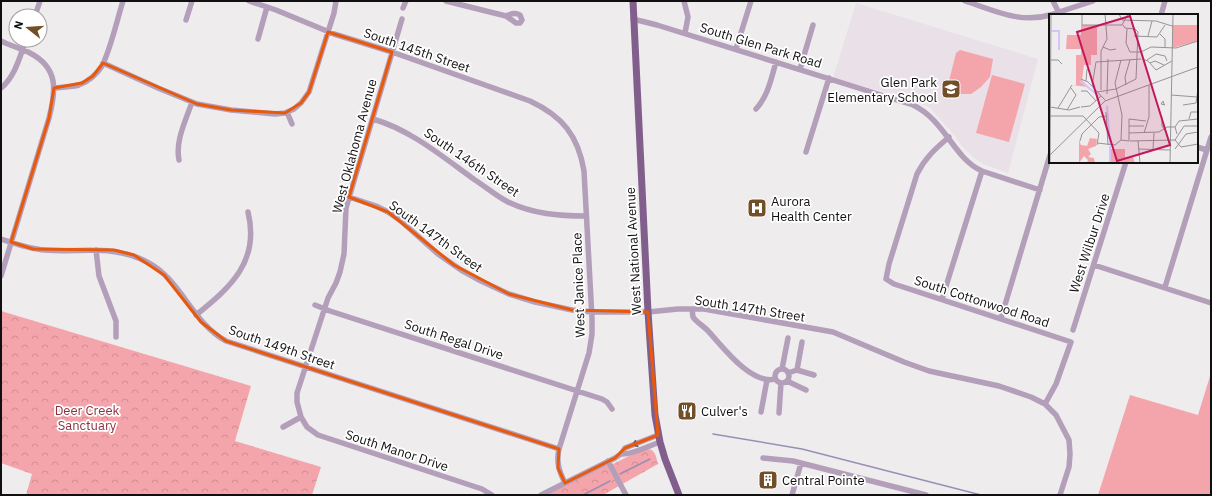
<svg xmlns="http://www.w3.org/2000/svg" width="1212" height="496" font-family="'IBM Plex Sans',sans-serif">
<defs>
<pattern id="park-crowns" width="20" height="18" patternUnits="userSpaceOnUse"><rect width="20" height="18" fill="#f4a5ac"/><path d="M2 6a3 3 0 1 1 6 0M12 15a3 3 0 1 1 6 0" fill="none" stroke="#d08d93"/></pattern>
</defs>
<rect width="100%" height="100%" fill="#efecee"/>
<path fill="#eae0e7" d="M856,3l182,56 -30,114 -25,-9 -10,-7 -10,-10 -13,-17 -20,-22 -17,-8 -80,-22z"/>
<path fill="#f4a5ac" d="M960,50l33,9 -3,18 -9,10 -10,7h-11l-13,-5 9,-36z
M992,75l33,9 -16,58 -33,-9z
M1211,373v122h-113l32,-100 68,20z"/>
<path fill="url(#park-crowns)" d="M1,311l250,75 -16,55 86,26 -9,28h-286l6,-21 -31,-11z
M646,449c10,0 10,8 12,15l-55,31h-57l58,-29 9,-2 16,-8z"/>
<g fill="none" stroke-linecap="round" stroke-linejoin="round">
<path stroke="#9a8eb4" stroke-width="1.5" d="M713,434l89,15 179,46
M620,474l30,-15
M583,495l27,-14"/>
<path stroke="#b39fb9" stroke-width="5.5" d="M249,1l27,9 58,24 58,18 138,49c32,15 48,34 54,70l8,147v16l-3,19 -30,96c-3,13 0,22 6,34
M446,1l60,15 10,7h4l2,-3 -2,-5c-5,-3 -9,-1 -14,1
M684,1l4,16 -3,16
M965,1c28,9 55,23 85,14
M1053,1l7,14
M403,8l3,-7
M1050,15l43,-14
M1161,15l4,-14
M35,16l5,-15
M402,19l-56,189 -2,46 -4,18 -4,11 -8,15 -31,95v9l4,15 6,10 11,8 164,54 10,6
M633,19l24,6 256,80c32,15 41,54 69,66l58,19
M186,20l6,-19
M258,39l9,-32
M1,41c9,5 20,7 29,12 29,15 26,38 19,65l-48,158
M736,49l15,-48
M103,63l55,25 39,16 34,6 44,4 10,-1 9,-4 7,-6 8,-11 25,-79 2,-12
M800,69l13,-44
M1,88c14,-11 19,-32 25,-48
M54,88c8,-1 17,-1 25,-3 9,-3 18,-11 23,-19 9,-18 15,-46 21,-65
M756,109c12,-13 15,-30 20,-47
M287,112l5,12
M373,119c38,11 70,38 102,61 11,7 21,16 33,22 25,12 51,14 78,14
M949,137c-14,12 -24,21 -32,37l-28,90 -3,15 8,5 177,58 -15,42 -11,20
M1197,147l10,3
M806,152l23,-74
M179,160c-4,-19 7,-40 13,-58
M349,197l27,9 12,6 13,9 37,33 23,16 20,11 28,13 26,8 37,8 20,2h56l30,-3h26l129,23 71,30 25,9 70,15 32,11 14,7 11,11 13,25 1,14 -1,13 -9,28
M1,239c15,5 29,10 44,11 36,3 69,-6 102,12 34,17 45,61 79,79l333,108
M96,250l3,26 17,45v16
M1094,265l117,38
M1165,287l46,-150
M942,299l40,-128
M315,305l15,6 272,88 5,3 5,7
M692,309l1,8c4,6 11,9 16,15 14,15 42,53 66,47
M196,315c35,-28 64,-54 52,-103
M1001,318l49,-163
M1073,330l53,-168
M775 376a7 7 0 1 1 14 0a7 7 0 1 1-14 0Z
M782,369l6,-31
M797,370l17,5
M788,373l9,-3 5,-28
M787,381l19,9
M761,412l6,-32
M779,413l2,-30
M283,427l18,-10
M621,454c11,1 27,-8 39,-12
M763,458l30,3 133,34
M608,461l18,34
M541,495l74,-37 6,-4 4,-6 33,-13
M792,495l9,-32"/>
<path stroke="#815e8c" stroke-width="7" d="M633,1l15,311 7,103 5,27 5,17 14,36"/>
</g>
<defs><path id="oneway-shaft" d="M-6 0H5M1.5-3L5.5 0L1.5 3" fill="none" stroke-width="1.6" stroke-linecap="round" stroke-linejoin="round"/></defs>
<use stroke="#625865" href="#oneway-shaft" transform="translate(638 443) rotate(159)"/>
<path fill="none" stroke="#e8590c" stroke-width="3" stroke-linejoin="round" d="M328,32l64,20 -43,145 39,15 66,53 55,29 63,16 76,2 10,123 -33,13 -10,10 -50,25 -7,-15 1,-19 -333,-108 -25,-19 -37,-47 -30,-20 -20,-5 -81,-1 -22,-7 38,-124 5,-30 28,-5 11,-7 10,-13 94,41 34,6 54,3 16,-10 8,-11z"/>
<defs>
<g id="school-square" transform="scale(1)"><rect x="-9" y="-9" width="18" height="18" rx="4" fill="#715027" stroke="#fff"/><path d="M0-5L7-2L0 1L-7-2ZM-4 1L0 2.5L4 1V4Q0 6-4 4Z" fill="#fff"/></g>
<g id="hospital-square" transform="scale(1)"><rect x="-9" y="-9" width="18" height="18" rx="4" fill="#715027" stroke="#fff"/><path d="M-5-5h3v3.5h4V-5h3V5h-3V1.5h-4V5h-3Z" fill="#fff"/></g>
<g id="restaurant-square" transform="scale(1)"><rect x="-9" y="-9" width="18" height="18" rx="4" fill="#715027" stroke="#fff"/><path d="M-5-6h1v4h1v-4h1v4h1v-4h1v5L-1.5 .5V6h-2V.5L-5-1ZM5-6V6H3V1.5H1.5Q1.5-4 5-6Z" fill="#fff"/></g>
<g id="building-square" transform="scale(1)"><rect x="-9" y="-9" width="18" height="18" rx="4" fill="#715027" stroke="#fff"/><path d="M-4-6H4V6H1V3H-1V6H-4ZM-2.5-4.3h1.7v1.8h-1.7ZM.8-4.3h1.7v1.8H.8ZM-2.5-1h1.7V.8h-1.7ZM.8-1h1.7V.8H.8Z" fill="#fff"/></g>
</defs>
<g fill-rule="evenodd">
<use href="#school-square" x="951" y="89"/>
<use href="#hospital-square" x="757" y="208"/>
<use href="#restaurant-square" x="687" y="411"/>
<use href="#building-square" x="768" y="480"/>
</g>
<g text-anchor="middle" stroke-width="3.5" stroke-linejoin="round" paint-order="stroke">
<g font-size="13" fill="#111011" stroke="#fff">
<text transform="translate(761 45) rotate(17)" y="5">South Glen Park Road</text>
<text transform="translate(417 50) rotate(19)" y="5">South 145th Street</text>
<text transform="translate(354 146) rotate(-75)" y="5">West Oklahoma Avenue</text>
<text transform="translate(472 162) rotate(34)" y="5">South 146th Street</text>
<text transform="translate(436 236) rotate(36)" y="5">South 147th Street</text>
<text transform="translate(1089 243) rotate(-72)" y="5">West Wilbur Drive</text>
<text transform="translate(633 251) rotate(-93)" y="5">West National Avenue</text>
<text transform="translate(578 285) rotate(-92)" y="5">West Janice Place</text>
<text transform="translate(982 301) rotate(18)" y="5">South Cottonwood Road</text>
<text transform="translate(750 308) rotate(9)" y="5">South 147th Street</text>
<text transform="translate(454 339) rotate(18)" y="5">South Regal Drive</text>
<text transform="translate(282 347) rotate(19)" y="5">South 149th Street</text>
<text transform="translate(397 450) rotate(18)" y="5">South Manor Drive</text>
</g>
<g font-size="13" fill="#111011" stroke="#fff" text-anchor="start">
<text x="937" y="87" text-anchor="end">Glen Park<tspan x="937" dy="15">Elementary School</tspan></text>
<text x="771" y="206">Aurora<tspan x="771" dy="15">Health Center</tspan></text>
<text x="701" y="416">Culver's</text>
<text x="782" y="485">Central Pointe</text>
</g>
<g font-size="13" fill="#8d303f" stroke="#fff">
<text x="87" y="415">Deer Creek<tspan x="87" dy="15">Sanctuary</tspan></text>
</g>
</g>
<g transform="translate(1049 14)">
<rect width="149" height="149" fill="#efecee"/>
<path d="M61,135h15v8h8l2,6h-25z" fill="#f4a5ac"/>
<path d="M41,124l7,1 -1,7 -8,3 3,5 -3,3 6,1 1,5h-8l1,-3 -4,-4 -5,7v-23l2,5 6,1z" fill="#f4a5ac"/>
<path d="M32,11h16v30h-6v10h-7l-2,15 20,21 -14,-14 -16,-2h4v-30h5v-6h-15l1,-14h14zM123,11h26v16l-26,7z" fill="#f4a5ac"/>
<path fill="none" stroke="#d4c4fa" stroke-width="2" d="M3,17h7v19M31,67l19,15M58,92l3,38M61,149v-17"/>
<path fill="none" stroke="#969496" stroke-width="1" d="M33,0v11h40l6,-11M70,0l3,6 34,1 16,5M78,15l-1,14 4,9h11l10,-5 25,1 22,-7M111,20l5,5v9M85,22l23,1 8,-12M99,22l4,-15M54,33l7,3 6,-1M93,45l6,2 8,9 16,-9M2,46h7l4,4M72,46l-6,23 7,32 -1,25M98,46l9,-6 9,2 2,5M47,48l45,-3M101,49l5,-2 9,4M32,65l7,3 17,18M37,67l1,-12M77,71l-1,-8 5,-17M43,72l4,-24M52,76v-39l6,-12 -2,-25M32,77h6l9,10M48,78l19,-3 20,-10 2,-47 -3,-3 -10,-1 -2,-3M58,80l1,-35M122,81l26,2M114,87l1,3 1,1 -4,-1zM134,91l13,-2 2,-14M1,93l19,3 11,-3M32,93l9,-1 11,-10M9,94l14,-23M18,96l9,-15 -5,-7M57,98l2,33M1,102h33l16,17 -2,12M113,103v9l4,6M140,105l2,-7h7M80,112h15M80,119l30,-1 8,-5h8M95,119l5,-16v-32M128,120l-2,-7 4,-6 19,-2M72,126l8,1v-22l17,2M126,126l9,-14h14M126,126l6,7 17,-3M31,127l2,-7 17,-17 8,-1M81,127l45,-1M89,127l2,22M48,129l18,2 6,-5M89,135l32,1M104,135l1,-16M126,135l11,-15 12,-2M0,142l56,-55 93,-34M1,149l1,-149M121,149l3,-149"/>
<path fill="#c2185b" fill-opacity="0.15" stroke="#c2185b" stroke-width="2" d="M81,2l40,129 -53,16 -40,-129z"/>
<rect width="149" height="149" fill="none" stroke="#111011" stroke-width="2"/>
</g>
<rect width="1212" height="496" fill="none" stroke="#111011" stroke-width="4"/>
<g transform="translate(28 28) rotate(287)"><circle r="19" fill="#ffffff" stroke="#a09fa0"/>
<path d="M0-3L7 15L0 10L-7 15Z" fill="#715027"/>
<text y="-6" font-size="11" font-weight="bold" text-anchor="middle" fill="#111011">N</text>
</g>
</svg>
